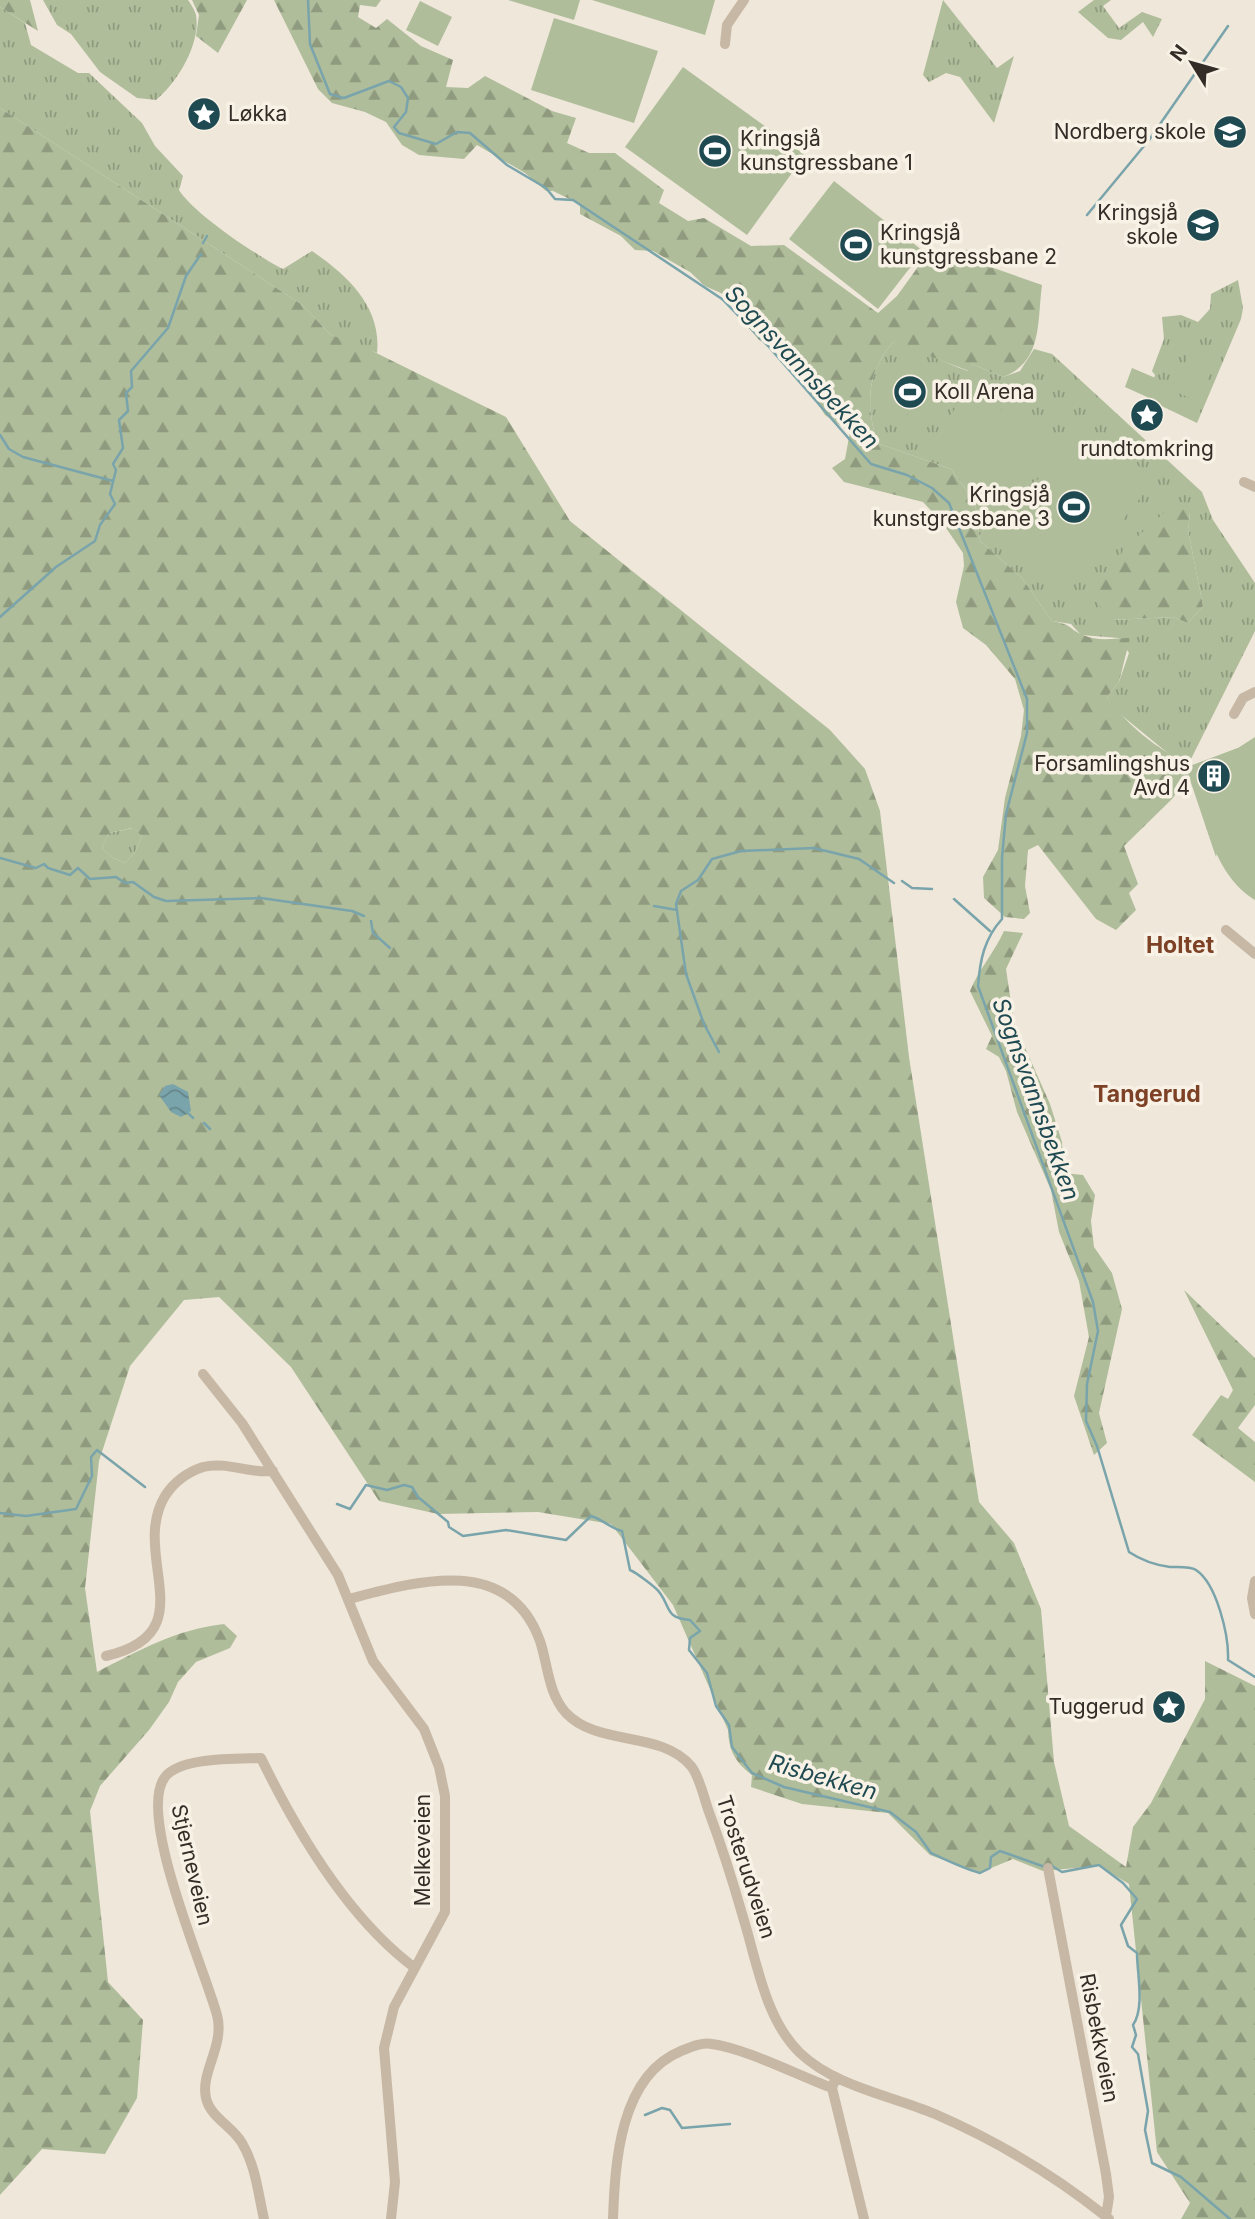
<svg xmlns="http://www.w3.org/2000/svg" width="1255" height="2219" font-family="Inter,sans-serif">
<defs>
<pattern id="grass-tufts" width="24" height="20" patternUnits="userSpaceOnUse" patternTransform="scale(1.75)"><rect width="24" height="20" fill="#afbd9b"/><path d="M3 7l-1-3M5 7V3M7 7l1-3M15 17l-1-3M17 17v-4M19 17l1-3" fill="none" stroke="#8f9a7e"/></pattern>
<pattern id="forest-firs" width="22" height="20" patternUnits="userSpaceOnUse" patternTransform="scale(1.75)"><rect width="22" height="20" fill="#afbd9b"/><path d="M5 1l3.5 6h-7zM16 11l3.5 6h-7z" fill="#8f9a7e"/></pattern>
<pattern id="water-waves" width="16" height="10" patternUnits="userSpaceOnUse" patternTransform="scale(1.75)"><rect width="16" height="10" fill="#7aa4ab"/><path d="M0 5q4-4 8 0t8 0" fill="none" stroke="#65868b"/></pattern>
</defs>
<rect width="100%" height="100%" fill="#efe7d9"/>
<path fill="url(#grass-tufts)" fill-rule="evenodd" d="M43,0h145c3,4 7,11 8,15 5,29 -19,68 -40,85l-19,-2 -37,-26 -29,-38 -14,-9z
M943,0l54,68 17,-12 -20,67 -34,-46 -14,-4 -17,9 -6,-7z
M1094,0h17l-8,6 16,22 23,-16 20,7 -9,18 -10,-15 -22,18 -13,-2 -30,-26z
M0,7l25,16 6,22 47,28h11l53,50 13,23 28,30 -4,14c15,24 78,66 104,79l29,-18c35,24 70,56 65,102l-46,-18 -30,-31 -301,-196z
M1238,280l5,28 -2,11 -44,104 -50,-24 8,-24 -3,-4 12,-32 -2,-22 19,-2 17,7 12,-13 1,-15z
M893,342c26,6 49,20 75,29l4,-7 31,13 17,-6 14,-22 18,5 150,138 11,28 42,63v48l-68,136 51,-19 -22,109 -30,-89 -72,-59 -7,-12 12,-15 10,-29 -10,-15 -38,-3 -10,-11 -19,-3 -30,-43 -42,-37 -5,-39 -24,-33 -74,-26c-11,-40 -11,-69 16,-101zM1190,513l-2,17 15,76 -15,17 -15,-6 -61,3z
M133,828l9,8 -7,16 -10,11 -12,-5 -11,-10 7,-15z"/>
<path fill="url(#forest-firs)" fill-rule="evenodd" d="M0,0h30l8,31 -38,-24z
M192,0h55l-29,53 -22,-17 3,-21z
M274,0h107l-5,7 -16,-2 -2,12 18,11 11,-9 34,27 32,14 -7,27 22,1 17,-12 67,35 24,7 -9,25 22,10h26l49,37 -5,13 29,18 16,-3 47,28 33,-1 94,68 19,-17 31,-43 16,-4 27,1 14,15 57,20c-5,37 1,77 -39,92l-31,-13 -3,7 -76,-29c-27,32 -27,61 -16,101l74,26 24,33 5,39 42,37 30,43c22,4 16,8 31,14 15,7 32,3 47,3l-11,44 -12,15c12,20 57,60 79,63l2,18 -16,21 -48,47 14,38 -9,9 7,17 -20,20 -20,-11 -58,-74 -10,5 -3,36 5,27 -6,6 -19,-2 -21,-19 -1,-21 15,-27 7,-52 16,-62 3,-26 -9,-31 -29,-34 -23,-17 -7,-26 8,-36 -1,-13 -21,-31 -19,-20 -79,-20 -12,-14 13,-9 5,-27 -25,-17 -25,-38 -29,-33 -12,-4 -11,-13 -7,-25 -36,-16 -15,-14 -37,-21 -18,-1 -14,-14 -41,-22v-10l-27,-13h-7l-21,-18 -48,-28 -13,14 -45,-4 -17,-10 -16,-23 -21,-10 -33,-9 -14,-14z
M0,108l301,196 30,31 27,9 148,73 64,104 260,209 35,39 15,42 29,246 70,445 35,41 27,66 13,153 15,64 57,41 7,-40 18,-24 54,-104v-38l50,25v533h-74l9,-16 -33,-51 -28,-268 -30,-18 -56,5 -30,-12 -34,14 -49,-18 -42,-42 -86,-9 -51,-17 1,-12c-17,-13 -23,-24 -24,-45l-55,-125 -62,-81 -73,-12 -100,2 -59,-13 -88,-134 -72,-70 -35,3 -54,66 -31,95 -14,127 12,84c41,-21 80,-43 127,-48l13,12 -7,12 -34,14 -18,20 -9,20 -20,28 -49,56 -10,25 18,171 35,38 -6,78 -32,56 -63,-5 -42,46zM132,828l10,8 -7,16 -10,11 -12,-5 -11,-10 7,-15z
M1178,500l12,13 -2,17 15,76 -15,17 -15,-6 -61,3 -20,-23 33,-49z
M1004,931l19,2 -17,36 4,27 5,29 35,79 12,38 1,31 20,2 12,20 -4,26 3,26 18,26 10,36 -23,104 8,30 -13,12 -20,-59 15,-59 -10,-56 -20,-49 -8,-42 -34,-78 -11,-41 -7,-14 -13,-8 6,-13 -22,-45c9,-22 24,-38 34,-60z
M1184,1290l71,68v47l-17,23 17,14v40l-63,-47 29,-40 7,4 5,-9z"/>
<path fill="#afbd9b" d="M508,0h72l-6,20z
M592,0h123l-10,35z
M420,1l32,16 -14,29 -32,-16z
M554,18l104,33 -24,72 -103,-33z
M683,67l122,88 -58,80 -122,-88z
M834,181l89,70 -45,58 -89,-70z
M1194,342l25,11 -21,48 -25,-10z
M899,358l47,37 -25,30 -47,-37z
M1132,368l33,14 -9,19 -31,-14z
M972,387l77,60 -45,58 -77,-60z
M1083,422l72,57 -89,113 -72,-57z
M1255,737v163c-46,-29 -48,-86 -69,-132l52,-20z"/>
<path fill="url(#water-waves)" d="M173,1084l15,8 3,19 -10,6 -10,-5 -12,-17 6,-9z"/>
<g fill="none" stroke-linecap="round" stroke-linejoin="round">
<path stroke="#7aa4ab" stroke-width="2.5" d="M308,0l2,44 20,50 14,4 45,-17 12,6 7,11 -2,14 -12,15 5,6 37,11 21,-12 13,1 37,32 39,23 9,11 18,1 149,99 47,48 102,117 36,11 25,13 17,15 78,196v34l-21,81 -4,44v61c-18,20 -22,41 -24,67l115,316 5,29 -11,53 -1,37 11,25 32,106c12,8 26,13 41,15 8,0 20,-1 26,3 21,14 33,66 32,90l27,17
M1087,215l62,-75 79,-114
M203,243l4,-7
M0,435l9,14 14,8 90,24
M0,617l56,-50 39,-26 5,-16 15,-21 -5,-10 6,-24 -3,-6 10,-16 -4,-28 9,-9 -2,-18 6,-6 -1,-16 37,-43 18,-52 15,-22
M0,858l36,10 8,-4 4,4 22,7 8,-7 12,11 26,-2 9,6 8,-1 21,15 12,4 95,-3 91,13 12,5
M902,881l10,7 20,1
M954,899l36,32
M654,906l23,4
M371,921l2,12 17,15
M719,1052l-15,-28 -18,-50 -10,-70 5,-13 17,-11 14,-21 29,-8 73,-3 45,11 35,24
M188,1113l5,5
M204,1123l6,6
M337,1504l13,5 16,-24 21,5 17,-5 8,2 6,10 30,25 1,5 14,9 43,-6 60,10 25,-24c11,3 19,12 31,15l8,39c5,2 26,17 30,23 11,15 5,25 30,27l10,11 -10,7 -1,12 18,23 9,33 13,19 3,22 20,26 32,14 106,25 26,20 15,21c15,7 33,16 49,20l10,-5 1,-11 9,-6 45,16
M0,1513l26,3 50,-7 16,-33 -1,-19 6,-7 48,37
M1052,1866l10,6 37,-7 24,18 14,16 -16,26 7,21 9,7c0,20 8,55 -4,72l3,10 -4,12 6,7 10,57 -3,19 7,33 29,14 49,42
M645,2115l17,-7 8,2 12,18 48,-4"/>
<path stroke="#c7b8a6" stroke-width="10" d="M725,44l2,-19 17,-25
M1244,482l11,5
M1234,714l9,-16 12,-6
M1226,930l29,24
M203,1374l39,49 96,152 35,86 51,68 15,38 6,29v116l-51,95 -10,41 11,134 -4,37
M1255,1581l-3,17 3,16
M349,1599c68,-18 160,-45 191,42 8,24 8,52 26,72 32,34 95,17 125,53 9,11 13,33 18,46 13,35 24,70 34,105 14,45 22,102 57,136 36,34 90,42 135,61 62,27 121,62 174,105
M106,1656c101,-23 23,-100 59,-160 9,-14 23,-24 38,-29 24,-6 46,7 70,4
M1048,1868l58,306 3,23 -3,19
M832,2088l32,131
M264,2219c-6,-26 -8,-52 -22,-76 -9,-16 -32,-26 -36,-45 -6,-26 19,-52 11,-83 -12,-45 -81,-201 -52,-238 15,-20 72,-18 96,-19 36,74 88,161 154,210
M613,2219c2,-57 7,-143 68,-168 10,-4 21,-9 31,-7 35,5 85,31 120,44l4,-11"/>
</g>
<defs>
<g id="sight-disc" transform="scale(1.75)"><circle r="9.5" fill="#1f4a52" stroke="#f8f1e5"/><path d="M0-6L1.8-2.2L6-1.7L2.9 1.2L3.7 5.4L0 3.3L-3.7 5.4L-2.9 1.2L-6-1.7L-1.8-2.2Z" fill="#fff"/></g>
<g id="school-disc" transform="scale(1.75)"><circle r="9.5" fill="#1f4a52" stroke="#f8f1e5"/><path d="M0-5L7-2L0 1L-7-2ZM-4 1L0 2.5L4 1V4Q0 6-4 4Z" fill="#fff"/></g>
<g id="stadium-disc" transform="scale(1.75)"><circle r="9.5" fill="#1f4a52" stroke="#f8f1e5"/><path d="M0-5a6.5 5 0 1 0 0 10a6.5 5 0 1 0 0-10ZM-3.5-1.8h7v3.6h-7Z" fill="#fff"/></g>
<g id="building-disc" transform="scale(1.75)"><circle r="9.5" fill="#1f4a52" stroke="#f8f1e5"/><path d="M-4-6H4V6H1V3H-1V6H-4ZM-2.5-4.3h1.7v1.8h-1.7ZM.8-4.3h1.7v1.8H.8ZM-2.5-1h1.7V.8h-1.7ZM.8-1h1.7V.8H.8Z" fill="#fff"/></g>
</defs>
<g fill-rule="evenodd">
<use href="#sight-disc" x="204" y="114"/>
<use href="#school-disc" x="1230" y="132"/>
<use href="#stadium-disc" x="715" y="151"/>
<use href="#school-disc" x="1203" y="225"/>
<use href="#stadium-disc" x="856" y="245"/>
<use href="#stadium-disc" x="910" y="392"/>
<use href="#sight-disc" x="1147" y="415"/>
<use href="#stadium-disc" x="1074" y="507"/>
<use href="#building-disc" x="1214" y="776"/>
<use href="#sight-disc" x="1169" y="1707"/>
</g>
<g text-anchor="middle" stroke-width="7" stroke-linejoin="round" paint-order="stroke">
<g font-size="21" fill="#332c27" stroke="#f8f1e5" text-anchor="end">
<text x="228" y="121" text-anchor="start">Løkka</text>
<text x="1206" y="139">Nordberg skole</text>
<text x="740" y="146" text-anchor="start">Kringsjå<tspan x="740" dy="24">kunstgressbane 1</tspan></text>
<text x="1178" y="220">Kringsjå<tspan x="1178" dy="24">skole</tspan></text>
<text x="880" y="240" text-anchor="start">Kringsjå<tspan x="880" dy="24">kunstgressbane 2</tspan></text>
<text x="934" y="399" text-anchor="start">Koll Arena</text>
<text x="1147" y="456" text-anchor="middle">rundtomkring</text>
<text x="1050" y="502">Kringsjå<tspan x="1050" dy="24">kunstgressbane 3</tspan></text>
<text x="1190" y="771">Forsamlingshus<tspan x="1190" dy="24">Avd 4</tspan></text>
<text x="1144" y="1714">Tuggerud</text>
</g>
<g font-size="21" fill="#332c27" stroke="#f8f1e5">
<text transform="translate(423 1850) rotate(-90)" y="7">Melkeveien</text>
<text transform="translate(192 1865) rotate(77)" y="7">Stjerneveien</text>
<text transform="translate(746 1867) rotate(72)" y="7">Trosterudveien</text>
<text transform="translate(1099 2038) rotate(79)" y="7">Risbekkveien</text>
</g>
<g font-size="23" font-style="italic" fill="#1f4a52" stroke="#f8f1e5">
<text transform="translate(802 367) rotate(47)" y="8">Sognsvannsbekken</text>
<text transform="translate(1036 1099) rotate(70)" y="8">Sognsvannsbekken</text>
<text transform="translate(823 1777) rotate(16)" y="8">Risbekken</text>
</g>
<g font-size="23" font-weight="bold" fill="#7d4125" stroke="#f8f1e5">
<text x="1180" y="953">Holtet</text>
<text x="1147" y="1102">Tangerud</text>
</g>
</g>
<g transform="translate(1192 63) rotate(307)" stroke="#f8f1e5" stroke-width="5" paint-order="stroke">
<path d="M0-5L12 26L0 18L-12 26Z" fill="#332c27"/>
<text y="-10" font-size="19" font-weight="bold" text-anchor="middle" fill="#332c27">N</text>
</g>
</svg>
